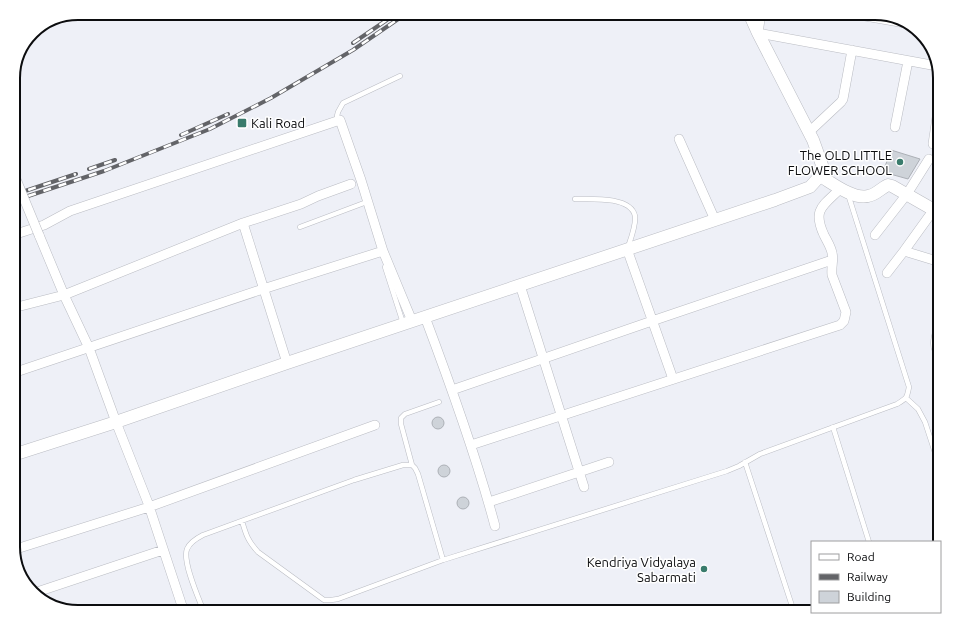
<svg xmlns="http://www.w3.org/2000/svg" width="953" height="625" font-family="Ubuntu,sans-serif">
<rect width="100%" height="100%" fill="#eef0f7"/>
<path fill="#ced3d9" stroke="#acb0b6" d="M891,150l29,9 -12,20 -25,-7z
M432 423a6 6 0 1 1 12 0a6 6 0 1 1-12 0Z
M438 471a6 6 0 1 1 12 0a6 6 0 1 1-12 0Z
M457 503a6 6 0 1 1 12 0a6 6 0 1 1-12 0Z"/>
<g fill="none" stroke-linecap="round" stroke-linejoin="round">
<g stroke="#babcc3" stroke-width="5.5">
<path id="lane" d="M338,121l-1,-5 1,-4 5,-9 57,-27
M575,199c15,0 56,-3 60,17 1,10 -4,22 -7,31
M300,227l64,-24
M385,267l18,56
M906,398l12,11 7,13 15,46
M833,427l36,115
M745,462l49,150
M412,465l-11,-41v-6l4,-4 34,-12
M242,521c4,14 6,20 16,31l66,48h7l7,-1 105,-39 284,-89 12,-5 21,-12 137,-50c10,-6 10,-6 12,-17l-61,-193
M204,612c-5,-13 -22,-50 -17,-63 3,-7 10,-11 16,-14l151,-55 49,-15h9l3,3 3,6 25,86
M498,612l16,-5h7l5,5"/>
</g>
<g stroke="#babcc3" stroke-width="10">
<path id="street" d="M761,13l-3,20 179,33
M848,13l63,11
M895,127l13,-66
M809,132l32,-30 2,-3 9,-49
M679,139l36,81
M933,144l7,-47
M243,223l44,140
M13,235l31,-10 26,-14 270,-91 21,60 22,71 29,70
M39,235l25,60 25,53 27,74 32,81 36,109
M875,235l32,-41 22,-35
M627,249l46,130
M904,251l36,11
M887,273l17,-22 36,-50
M520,285l64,202
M13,308l51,-13 179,-72 58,-19 17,-8 33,-12
M425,317c26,69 51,138 70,209
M940,322c-2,10 -9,25 0,31
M13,373l250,-84 120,-38
M452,390l200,-69 180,-61
M471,445l369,-120 4,-4 2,-9 -14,-37c-1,-8 2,-16 0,-22 -1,-6 -5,-12 -8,-18 -12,-26 -1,-29 17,-47
M489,502l120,-40
M13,550l136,-43 226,-82
M34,593l129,-43"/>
</g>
<g stroke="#babcc3" stroke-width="13">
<path id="secondary" d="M820,176c12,7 34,24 48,20 8,-1 13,-8 20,-11l4,1 42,24 6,1
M13,455l103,-33 171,-59 488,-163 35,-13 10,-11 2,-11 -9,-25 -55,-107 -9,-20"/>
</g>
<use href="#lane" stroke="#fff" stroke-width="4.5"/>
<use href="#street" stroke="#fff" stroke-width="9"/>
<use href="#secondary" stroke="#fff" stroke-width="12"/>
<g stroke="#636468" stroke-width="4">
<path id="rail" d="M353,43l44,-30
M181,135l47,-21
M89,169l26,-9
M13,195l63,-21
M13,201l91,-30 106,-42 61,-31 82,-48 54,-37"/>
</g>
<use href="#rail" stroke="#fff" stroke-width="2.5" stroke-dasharray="8" stroke-linecap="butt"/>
<g stroke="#babcc3" stroke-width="10" stroke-linecap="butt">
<path id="street-bridge" d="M13,172l26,63"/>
</g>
<use href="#street-bridge" stroke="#fff" stroke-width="9"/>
</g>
<g fill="#397b6c" stroke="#fff" stroke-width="1.5">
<rect x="237" y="118" width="10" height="10" rx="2"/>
<circle cx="900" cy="162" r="4"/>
<circle cx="704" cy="569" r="4"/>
</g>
<g text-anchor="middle" stroke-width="3" stroke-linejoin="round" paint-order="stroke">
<g font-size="13" fill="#0c0d0f" stroke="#fff" text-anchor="end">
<text x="251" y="128" text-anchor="start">Kali Road</text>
<text x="892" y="160">The OLD LITTLE<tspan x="892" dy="15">FLOWER SCHOOL</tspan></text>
<text x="696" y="567">Kendriya Vidyalaya<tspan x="696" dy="15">Sabarmati</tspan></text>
</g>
</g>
<path d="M0 0H953V625H0ZM78 20H875A58 58 0 0 1 933 78V547A58 58 0 0 1 875 605H78A58 58 0 0 1 20 547V78A58 58 0 0 1 78 20Z" fill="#fff" fill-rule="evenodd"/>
<path fill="none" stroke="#0c0d0f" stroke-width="2" d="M78 20H875A58 58 0 0 1 933 78V547A58 58 0 0 1 875 605H78A58 58 0 0 1 20 547V78A58 58 0 0 1 78 20Z"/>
<rect x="811" y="541" width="130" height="72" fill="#ffffff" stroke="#9e9e9f"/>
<rect x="819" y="554" width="20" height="6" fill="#ffffff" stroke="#9e9e9f"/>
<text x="847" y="561" font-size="12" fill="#0c0d0f">Road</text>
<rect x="819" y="574" width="20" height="6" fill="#636468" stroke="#9e9e9f"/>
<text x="847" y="581" font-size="12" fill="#0c0d0f">Railway</text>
<rect x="819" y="591" width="20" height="12" fill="#ced3d9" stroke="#9e9e9f"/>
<text x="847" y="601" font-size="12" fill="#0c0d0f">Building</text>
</svg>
